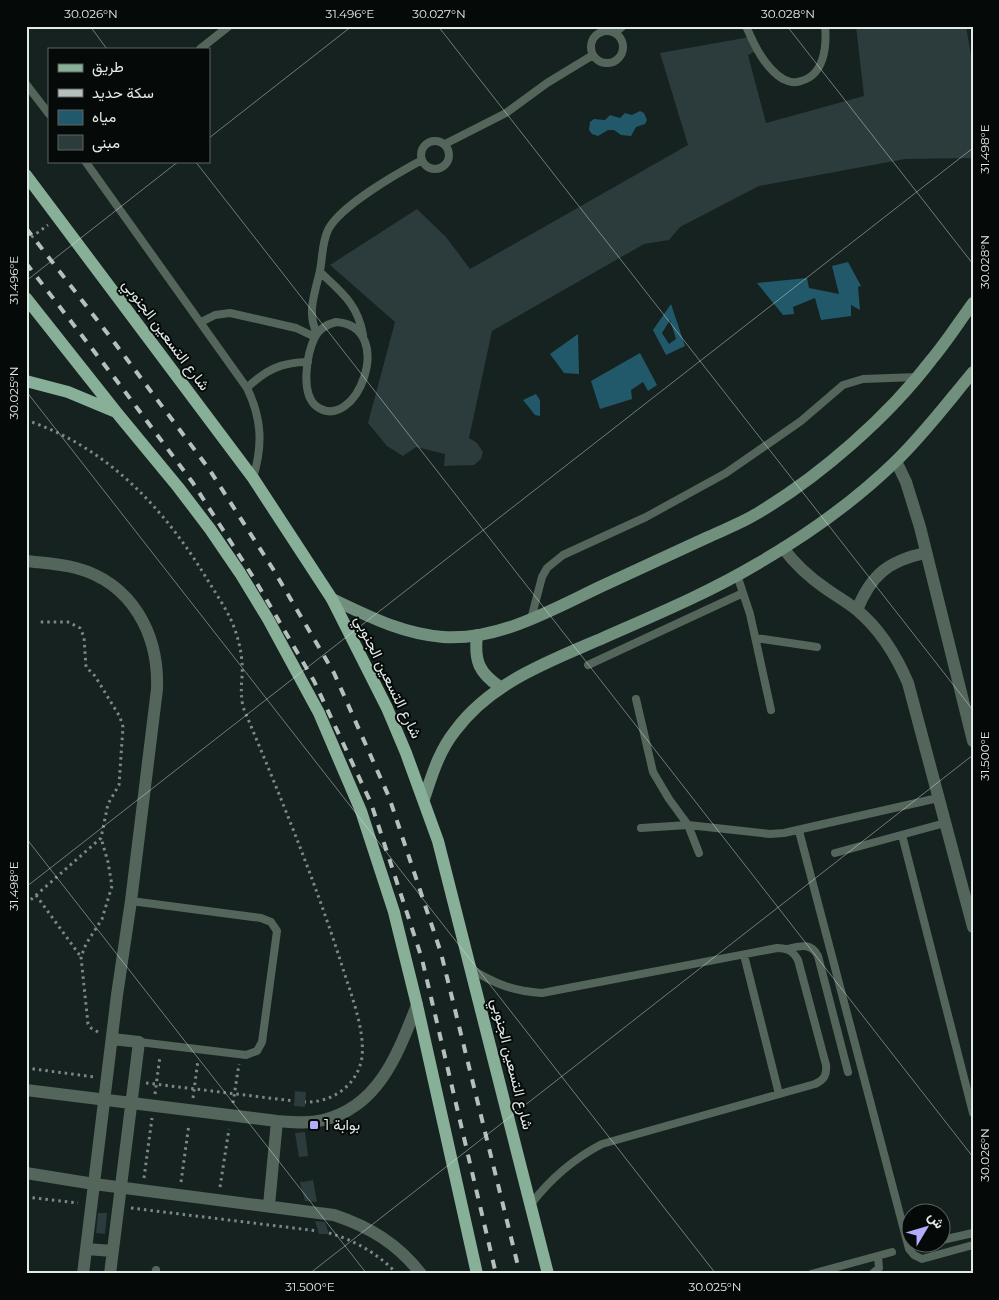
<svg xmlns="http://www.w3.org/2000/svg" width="999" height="1300" font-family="Montserrat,Vazirmatn,sans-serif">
<rect width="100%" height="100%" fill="#15221f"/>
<path fill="#22596a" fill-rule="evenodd" d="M640,111l4,2 3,7 -2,4 -9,3 -5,9 -10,-1 -7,-5h-6l-10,6 -6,-2 -3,-4 1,-8 4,-3 11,1 5,-5 10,3 5,-5 7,2z
M848,262l13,24 -3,1 2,23 -9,-5v11l-30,4 -6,-22 -22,9 1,7 -11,1 -26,-32 50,-5 2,10 30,6 -7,-28z
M671,304l14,42 -19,9 -13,-25zM670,320l6,19 -7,5 -7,-11z
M578,334l1,40 -15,-1 -14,-19z
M640,353l17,32 -9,6 -5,-9 -12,8 1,9 -32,10 -9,-28z
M536,394l4,6v16l-5,-1 -12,-15z"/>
<path fill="#2c3b3c" d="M856,26h110l7,41v91l-68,1 -146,27 -79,41 -11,13 -25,4 -152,87 -23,107 8,5 6,9 -2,7 -7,6 -30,1 1,-12 -29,-7 -13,9 -16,-10 -19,-23 27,-101 -65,-57 87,-56 29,28 24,32 218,-124 -28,-92 90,-16 6,14 -8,4 18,68 98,-27z
M295,1091l11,1 -1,15 -11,-1z
M305,1132l3,24 -9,1 -4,-24z
M313,1180l4,22 -12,-1 -5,-18 1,-2 2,1z
M98,1213h9l-2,21 -9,-1z
M315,1221l10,1 4,12h-10z"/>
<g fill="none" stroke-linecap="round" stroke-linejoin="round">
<path stroke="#7d8885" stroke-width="3" stroke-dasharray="2.5 4" stroke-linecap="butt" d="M26,241l22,-16
M26,420c81,27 138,88 181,159 11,18 24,36 30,57 4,13 6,28 5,41 -1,11 -1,19 1,30 36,86 72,173 100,262 8,25 22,61 19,88 -4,28 -30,46 -57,45
M36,895l45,62
M26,904l75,-66 7,-34 11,-19 4,-58 -3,-10 -25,-41 -9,-9 -2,-30 -4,-9 -12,-6h-28
M98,1032l-7,-4 -3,-4 -7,-67 5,-13 16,-25 10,-33 -4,-24 -7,-24
M26,1068l69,9
M146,1083l148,18
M155,1094l5,-38
M193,1098l5,-38
M233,1103l6,-39
M144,1178l8,-60
M181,1182l8,-58
M220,1187l9,-58
M26,1197l52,6
M131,1208l187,23
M329,1233c25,7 50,21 68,41"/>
<path stroke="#54665b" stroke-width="8" d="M746,26c8,19 19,42 37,53 6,3 13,4 18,2 23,-6 26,-34 24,-55
M591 47a16 16 0 1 1 32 0a16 16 0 1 1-32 0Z
M615,33l8,-7
M200,49l29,-23
M26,84l23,30
M421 155a14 14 0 1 1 28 0a14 14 0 1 1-28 0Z
M445,144l61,-31 41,-30 46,-28
M85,161l162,227c15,31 16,57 6,90
M320,272c21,20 38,32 43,63
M201,322l14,-7 15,-2 66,15 19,9
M336,322c62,4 20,114 -20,84 -16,-13 -9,-53 -1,-69 4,-8 13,-13 21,-15z
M317,334c-10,-21 -3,-38 2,-59 4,-15 2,-30 9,-45 12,-24 70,-57 94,-70
M247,388c18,-18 35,-26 61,-26
M737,575l13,39 21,96
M531,619l11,-42 5,-9 16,-13 83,-38 80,-44 75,-52 42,-36 20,-6 54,-2
M756,638l61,9
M588,665l155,-72
M636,699l17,73 16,27 19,26 11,28
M641,828l47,-3 82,9 14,-1 154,-35
M799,831l110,418 5,6 8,4 51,-14
M902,835l71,278
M835,853l110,-30
M131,901l130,17 10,4 6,9 -15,111 -5,9 -11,4 -107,-13
M787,949c13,-3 24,-7 31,7l30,116
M744,955l35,139
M471,969c24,15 42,22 71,24l235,-45c10,0 16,3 21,12l28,105c1,10 -2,15 -11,19l-213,60c-29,15 -51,34 -71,60
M942,1240l31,-7
M933,1243v-1
M155,1274l1,-4
M811,1274l81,-22
M872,1274l7,-6 -1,-12"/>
<path stroke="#54665b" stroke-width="12" d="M896,461l10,21 14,45 53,214
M783,548c12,16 26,29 42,40 11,8 22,14 32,22 24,20 39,45 51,73l65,244
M26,561c17,2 34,3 50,7 56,15 83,66 81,121l-26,212 -14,94 -34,279
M857,610c14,-35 31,-49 68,-57
M26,1090l251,31c15,1 31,3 46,-1 56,-13 75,-67 94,-115
M26,1173l68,11 240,31c36,12 64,29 87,59
M269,1205l8,-84
M86,1249l27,2
M110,1274l29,-232 -27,-3"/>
<path stroke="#718f7d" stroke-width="12" d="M332,599c36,17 70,35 111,38 56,4 110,-28 159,-51 34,-16 69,-32 104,-48 17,-8 36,-15 52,-25 62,-37 130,-96 174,-154 15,-18 27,-37 41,-56
M477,635c-3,26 2,38 23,52
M424,799c8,-24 15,-48 31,-68 36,-49 95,-70 148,-93 52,-23 105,-45 154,-74 50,-29 98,-63 139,-103 28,-27 52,-59 77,-89"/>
<path stroke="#88af97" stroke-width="12" d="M26,175l227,303 79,121 55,109 19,45 32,88 110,433
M26,298l91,115 61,74 32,42 30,44 28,46 51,94 42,98 33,101 23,93 60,269
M26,381l42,11 48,20"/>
<path stroke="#b5bfbc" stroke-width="4" stroke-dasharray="9 9" stroke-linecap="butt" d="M26,228l85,110 98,131 64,100 61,104 55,124 52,156 79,321
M26,263l94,122 73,98 62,97 59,101 57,122 51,156 74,315"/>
</g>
<path fill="none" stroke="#e2ebe8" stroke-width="1" stroke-opacity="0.45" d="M90,26l17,23M438,26l535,684M787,26l186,238M209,138l143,-112M195,161l778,996M26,281l153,-120M26,391l690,883M26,838l341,436M26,887l947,-739M309,1274l664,-519"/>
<rect fill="#b1adfa" stroke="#050a09" stroke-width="2" x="309" y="1120" width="10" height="10" rx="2.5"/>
<g text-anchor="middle" stroke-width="4" stroke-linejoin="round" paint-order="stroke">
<g font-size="15" fill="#e2ebe8" stroke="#050a09">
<text transform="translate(166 335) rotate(53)" y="5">شارع التسعين الجنوبي</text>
<text transform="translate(388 677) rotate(64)" y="5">شارع التسعين الجنوبي</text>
<text transform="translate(512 1064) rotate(76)" y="5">شارع التسعين الجنوبي</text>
</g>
<g font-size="15" fill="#e2ebe8" stroke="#050a09" text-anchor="start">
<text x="324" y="1130">بوابة 1</text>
</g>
</g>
<rect width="999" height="1300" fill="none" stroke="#050a09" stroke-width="55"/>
<rect x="48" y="48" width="162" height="115" fill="#050a09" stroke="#5d6462"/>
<rect x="58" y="64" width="25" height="8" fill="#88af97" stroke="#5d6462"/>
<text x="92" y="72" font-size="15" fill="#e2ebe8">طريق</text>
<rect x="58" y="89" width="25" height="8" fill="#b5bfbc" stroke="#5d6462"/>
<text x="92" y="98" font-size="15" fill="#e2ebe8">سكة حديد</text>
<rect x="58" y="110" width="25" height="15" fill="#22596a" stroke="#5d6462"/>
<text x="92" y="122" font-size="15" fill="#e2ebe8">مياه</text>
<rect x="58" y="135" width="25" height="15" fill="#2c3b3c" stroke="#5d6462"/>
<text x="92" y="148" font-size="15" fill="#e2ebe8">مبنى</text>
<g transform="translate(926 1228) rotate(52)"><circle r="24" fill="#050a09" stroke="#5d6462"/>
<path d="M0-4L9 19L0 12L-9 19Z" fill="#b1adfa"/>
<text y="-8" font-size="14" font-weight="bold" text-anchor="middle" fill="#e2ebe8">ش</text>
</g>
<rect x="28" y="28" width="944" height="1244" fill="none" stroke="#e2ebe8" stroke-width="2"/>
<g font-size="12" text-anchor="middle" fill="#e2ebe8">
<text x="91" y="18">30.026°N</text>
<text x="350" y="18">31.496°E</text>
<text x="439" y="18">30.027°N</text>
<text x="788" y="18">30.028°N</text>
<text transform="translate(985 149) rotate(-90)" y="4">31.498°E</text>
<text transform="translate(985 262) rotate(-90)" y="4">30.028°N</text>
<text transform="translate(14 280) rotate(-90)" y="4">31.496°E</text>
<text transform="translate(14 393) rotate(-90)" y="4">30.025°N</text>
<text transform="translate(985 756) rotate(-90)" y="4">31.500°E</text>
<text transform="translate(14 886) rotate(-90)" y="4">31.498°E</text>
<text transform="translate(985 1155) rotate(-90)" y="4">30.026°N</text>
<text x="310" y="1291">31.500°E</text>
<text x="715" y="1291">30.025°N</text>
</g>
</svg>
